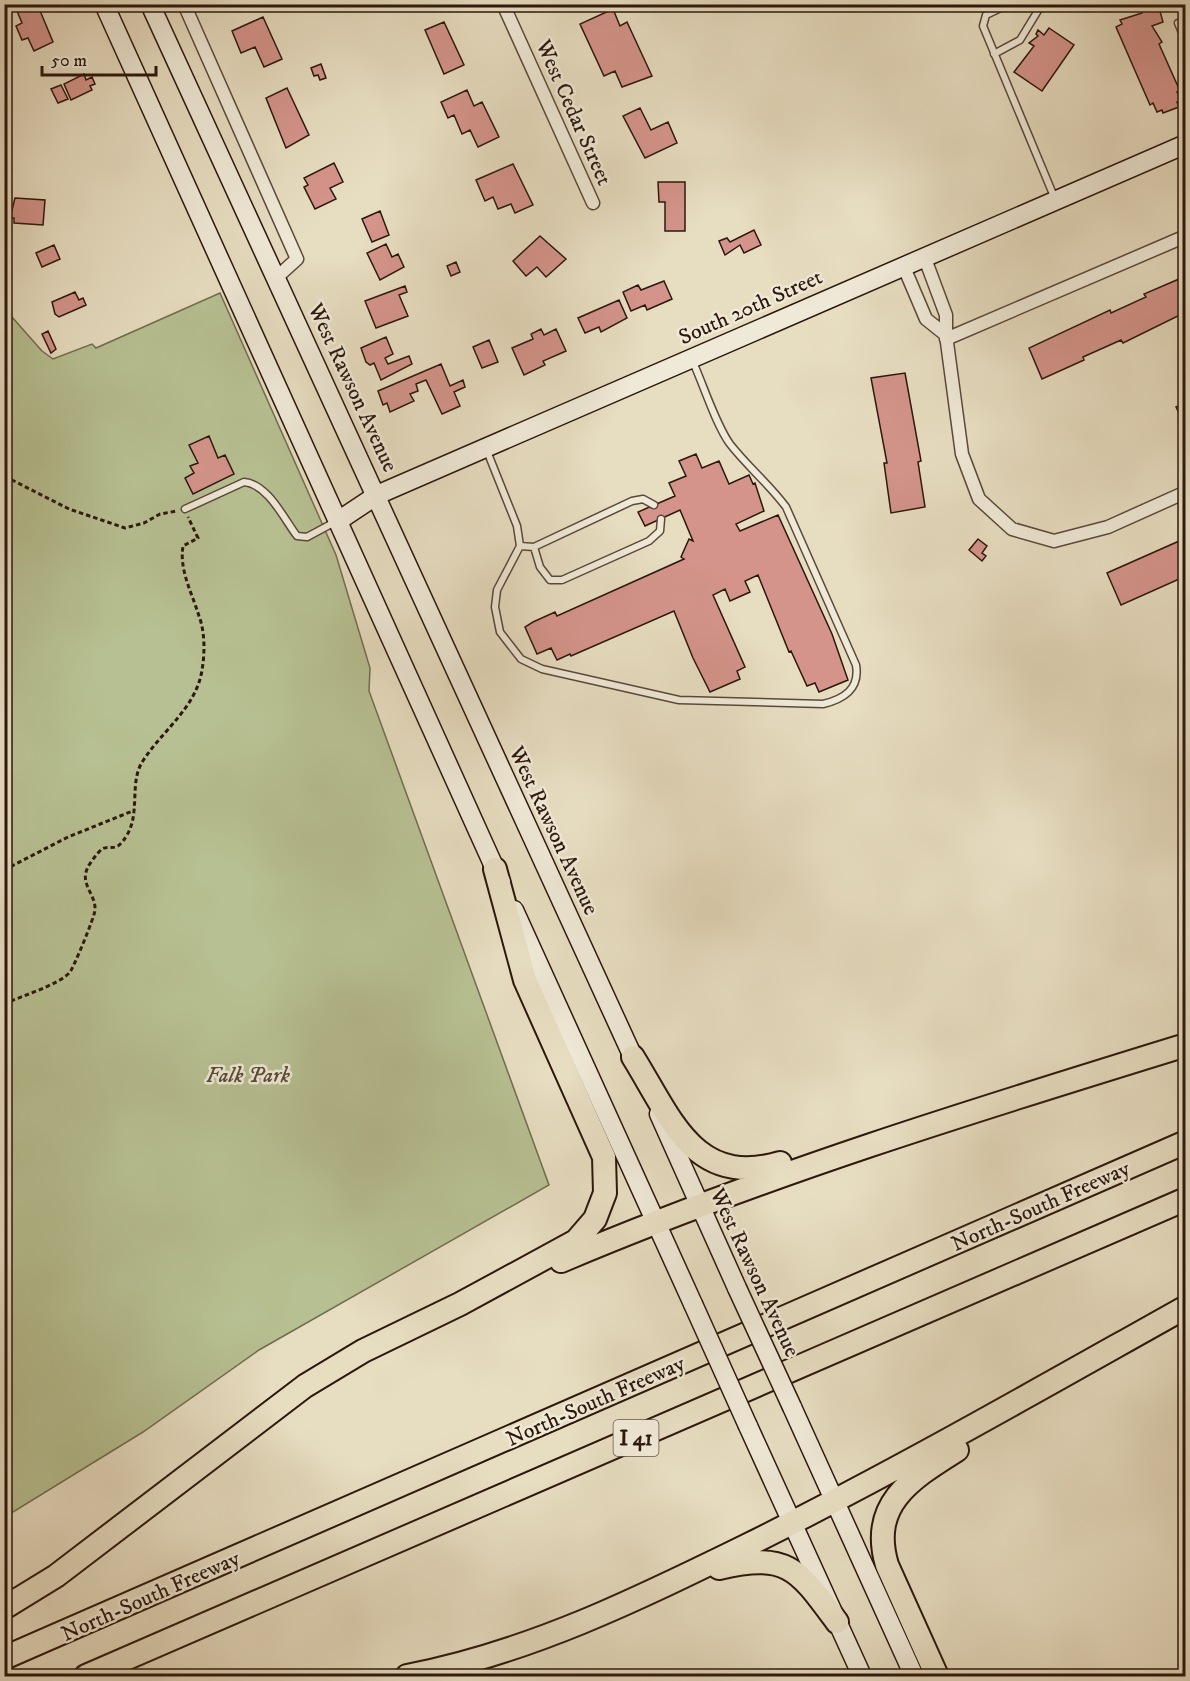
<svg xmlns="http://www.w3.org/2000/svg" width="1190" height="1681" font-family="'IM FELL DW Pica',serif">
<rect width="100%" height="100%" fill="#e7ddc1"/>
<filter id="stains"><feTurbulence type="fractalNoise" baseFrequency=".00333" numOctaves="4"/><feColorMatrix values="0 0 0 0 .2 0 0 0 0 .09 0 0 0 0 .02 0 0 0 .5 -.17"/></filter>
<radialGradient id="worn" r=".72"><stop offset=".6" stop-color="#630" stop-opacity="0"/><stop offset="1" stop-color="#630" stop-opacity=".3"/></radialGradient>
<path fill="#b7c092" stroke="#726c50" stroke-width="1.5" d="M220,293l116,262 34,113 -1,23 180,494 -290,165 -116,82 -138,85 -1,-1209 38,43 11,8 39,-15 4,4z"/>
<path fill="#d4948b" stroke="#2c170d" stroke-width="1.5" d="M31,4h5l5,9 12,29 -19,9 -6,-13 -6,2 -6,-14 6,-3 -5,-12z
M1138,4h20l5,18 -11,4 10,16 -3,2 21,47 -3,1 4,8 -4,2 2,5 -16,6 -1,-3 -5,2 -4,-9 -3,2 -34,-78 6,-3 -2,-4 22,-7z
M613,9l7,17 7,-4 25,54 -30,11 -7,-16 -11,5 -24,-52z
M263,17l19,42 -18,8 -9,-20 -14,6 -9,-22z
M444,22l20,43 -20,9 -19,-44z
M1049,28l25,17 -32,46 -28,-19 20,-26 -5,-3 9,-7 -2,-2 2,-4 6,5z
M321,64l5,14 -6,2 -2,-5 -4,1 -3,-8z
M84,74l2,6 6,-3 3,7 -5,2 2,4 -21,10 -7,-16z
M61,85l7,14 -10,4 -7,-14z
M287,88l22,47 -23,13 -20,-50z
M467,90l7,16 8,-4 17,35 -21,10 -8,-17 -8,4 -8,-19 -6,3 -7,-16z
M640,108l11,22 17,-8 9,21 -32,15 -22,-42z
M334,163l9,19 -13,6 6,11 -21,10 -11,-22 4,-2 -4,-7z
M513,164l20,41 -18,8 -4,-9 -13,5 -5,-12 -8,4 -9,-21z
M658,182h27v49h-20v-29h-6z
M15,198l30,2 -2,25 -29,-2v-5h-4z
M380,211l9,24 -17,7 -10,-23z
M754,230l7,15 -17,8 -4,-8 -15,10 -6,-14 8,-3 3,4z
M540,236l26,23 -20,18 -9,-10 -11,9 -13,-15z
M386,244l6,13 6,-3 6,13 -24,13 -13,-27z
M54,245l6,14 -18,8 -6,-14z
M456,262l4,10 -9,4 -4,-10z
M1186,276v36l-63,31 -2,-3 -38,17 1,3 -42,19 -13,-31 81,-38 1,3 35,-16 -2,-3z
M664,281l8,18 -25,11 -2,-5 -14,6 -8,-19 15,-7 3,5z
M405,286l2,6 -8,3 9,21 -32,12 -11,-27z
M75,292l4,8 4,-2 3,7 -27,12 -4,-3 -3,-12z
M619,300l8,18 -26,14 -2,-5 -14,6 -7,-15z
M541,329l3,6 12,-6 10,22 -23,10 2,4 -21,10 -12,-27 21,-9 -2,-5z
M48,331l8,18 -5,4 -9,-19z
M386,337l7,17 -8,4 3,6 21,-8 3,8 -31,16 -7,-17 -4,2 -4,-3 -5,-14z
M489,340l9,22 -16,6 -9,-21z
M441,364l9,22 13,-6 2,7 -11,5 6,14 -18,8 -16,-34 -10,4 2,7 -8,3 4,7 -24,11 -3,-9 -4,2 -5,-14z
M905,373l16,88 -3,1 7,45 -34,6 -7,-50h3l-16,-85z
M1186,403v25l-10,-21z
M209,436l9,22 7,-3 9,19 -41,20 -8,-16 9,-5 -4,-7 8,-3 -9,-18z
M696,454l6,14 17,-7 10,23 20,-9 4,9 2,-1 9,28 -28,13 4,7 38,-16 54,119 16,46 -29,12 -4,-9 -8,3 -16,-35 -2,1 -31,-77 -13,6 5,11 -20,9 -5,-12 -12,6 32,72 -8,4 3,8 -30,13 -17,-34 -19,-47 -103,45 -1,-2 -13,6 -6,-12 -14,6 -12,-27 8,-5 22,-10 2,4 127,-57 -3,-2 8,-18 4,2 -13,-31 -35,16 -7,-14 37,-16 -6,-13 17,-7 -7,-15z
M1186,538v38l-65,29 -14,-32z
M978,539l9,7 -5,7 4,3 -4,5 -13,-11z"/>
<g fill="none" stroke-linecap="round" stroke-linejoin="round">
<g stroke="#5b483a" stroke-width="9">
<path id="lane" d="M1009,4l-23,11 -3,11 72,173
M1178,23l8,19
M994,54l26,-14 22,-36
M487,451l30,75 3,20 -23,44 -2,17 5,25 21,27 21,10 137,31 144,4c21,-5 37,-15 33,-39l-70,-158c-17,-23 -39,-41 -56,-63 -14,-19 -27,-60 -37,-82
M185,509l59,-27c24,2 40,37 53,54l10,1 28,-15
M520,546l14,1 98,-46 11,-2 11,6
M534,547l6,20 10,13h12l87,-39 11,-10 1,-12"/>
</g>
<g stroke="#5b483a" stroke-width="15">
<path id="street" d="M184,4l113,255 -21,19
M503,4l90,199
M924,256l22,59v20l16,119 17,45 33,30 42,12 54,-14 78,-35
M903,265l23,54 20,16
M946,339l240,-103"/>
</g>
<g stroke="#2c170d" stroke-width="21">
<path id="secondary" d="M104,4l397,878
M150,4l489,1066
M338,521l39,-26 809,-351
M514,910l179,394
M659,1114l78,174
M792,1407l122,269
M748,1426l114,250"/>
</g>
<g stroke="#2c170d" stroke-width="26">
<path id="highway" d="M633,1057c38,61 61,131 147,106
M561,1261c203,-86 414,-151 625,-216
M719,1568c69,-16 79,1 118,54
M4,1608l52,-32 249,-190 58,-35 97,-47 116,-63 19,-22 10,-26 -1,-36 -79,-177 -30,-111
M4,1658l1182,-516
M86,1676l1100,-477
M407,1676c125,-24 235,-79 349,-135 146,-73 287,-154 430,-234
M937,1676l-50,-111c-18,-61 24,-86 70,-115"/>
</g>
<path stroke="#2c170d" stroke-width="3" stroke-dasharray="4.5 3" stroke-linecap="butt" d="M4,479l8,1 57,29 56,19 19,-5 16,-9 17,-3
M4,870l64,-33 67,-27
M4,1004c17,-8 55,-19 66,-32 3,-3 25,-56 25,-62 1,-16 -16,-26 -7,-43 2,-4 10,-15 14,-18 10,-5 14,5 25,-14 13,-22 3,-50 14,-71 19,-32 55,-55 61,-94 3,-17 3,-38 -3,-54 -7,-23 -20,-46 -16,-70l15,-8 -10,-21"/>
<use href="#lane" stroke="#efe9d7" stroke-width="6"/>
<use href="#street" stroke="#efe9d7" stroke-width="12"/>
<use href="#secondary" stroke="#efe9d7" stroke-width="18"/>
<use href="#highway" stroke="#e7ddc1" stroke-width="22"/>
<g stroke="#2c170d" stroke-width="21" stroke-linecap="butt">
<path id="secondary-bridge" d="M737,1288l55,119
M693,1304l55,122"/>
</g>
<use href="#secondary-bridge" stroke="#efe9d7" stroke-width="18"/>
</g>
<g text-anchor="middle" stroke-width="5" stroke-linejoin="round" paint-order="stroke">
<rect fill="#efe9d7" stroke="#66564a" stroke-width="1.5" x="613.5" y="1420" width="45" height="36" rx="4.5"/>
<g font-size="21" font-weight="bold" fill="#2c170d">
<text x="636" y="1445">I 41</text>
</g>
<g font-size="22" fill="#2c170d" stroke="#efe9d7">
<text transform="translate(575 112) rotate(66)" y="8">West Cedar Street</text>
<text transform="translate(750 306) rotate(-24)" y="8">South 20th Street</text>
<text transform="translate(354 387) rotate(65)" y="8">West Rawson Avenue</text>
<text transform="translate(555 830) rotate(65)" y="8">West Rawson Avenue</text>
<text transform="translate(1040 1205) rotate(-24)" y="8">North-South Freeway</text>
<text transform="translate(756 1272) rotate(65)" y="8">West Rawson Avenue</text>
<text transform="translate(595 1400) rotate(-24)" y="8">North-South Freeway</text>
<text transform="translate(150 1595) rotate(-24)" y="8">North-South Freeway</text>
</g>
<g font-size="22" font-style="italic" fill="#564a35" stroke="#efe9d7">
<text x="248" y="1082">Falk Park</text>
</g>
</g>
<rect width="1190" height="1681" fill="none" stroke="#e7ddc1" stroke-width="24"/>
<rect x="6" y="6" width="1178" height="1669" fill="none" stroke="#2c170d" stroke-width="3"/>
<rect x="12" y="12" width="1166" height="1657" fill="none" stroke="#2c170d" stroke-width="1.5"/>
<path d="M42 66v9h114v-9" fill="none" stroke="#2c170d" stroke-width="3"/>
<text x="51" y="66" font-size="18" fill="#2c170d" stroke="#efe9d7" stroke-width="4.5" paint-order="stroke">50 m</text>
<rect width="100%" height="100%" filter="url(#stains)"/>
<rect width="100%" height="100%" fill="url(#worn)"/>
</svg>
